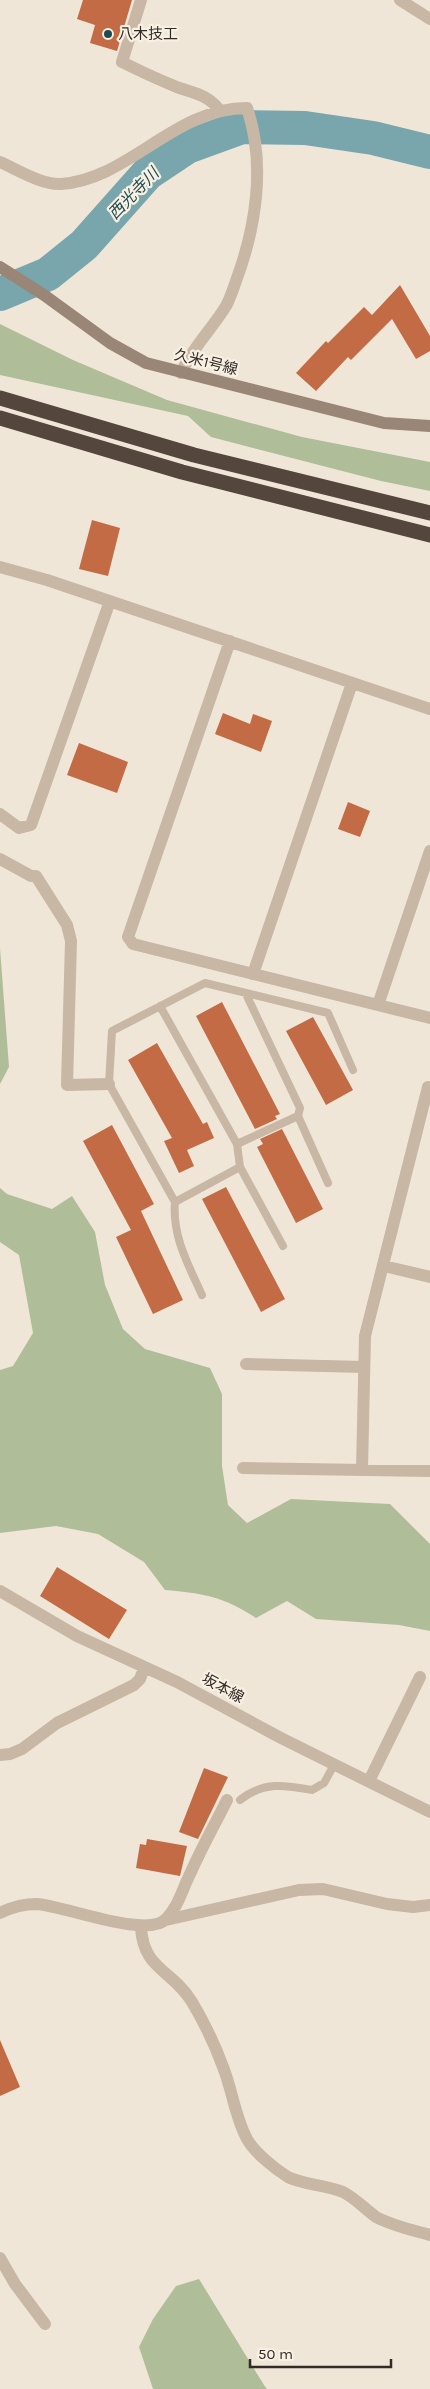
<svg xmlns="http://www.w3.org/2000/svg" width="430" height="2389" font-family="Karla,'Noto Sans JP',sans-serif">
<rect width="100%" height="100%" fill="#f0e6d8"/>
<path fill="#afbe98" d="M0,324l73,36 94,40 135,37 128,25v29l-49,-10 -170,-44 -23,-21 -188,-41z
M0,948l9,119 -9,17z
M0,1188l7,6 45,15 20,-13 23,36 10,53 18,44 22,20 65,19 12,26v72l6,39 19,18 44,-24 99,5 40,40v87l-31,-6 -83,-6 -29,-18 -31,17c-31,-21 -54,-25 -91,-28l-21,-28 -46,-28 -42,-8 -56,7v-163l13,-4 20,-33 -14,-78 -19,-13z
M199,2279l65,106 3,4h-114l-14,-42 14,-28 23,-33z"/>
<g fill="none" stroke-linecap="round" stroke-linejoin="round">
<path stroke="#78a6ac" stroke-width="34" d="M0,294l48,-20 36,-29 64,-72 39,-26 55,-20 63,1 68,10 57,14"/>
</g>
<path fill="#c26b44" d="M83,0h49l-15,51 -27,-8 5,-18 -18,-6z
M400,285l30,51v15l-14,8 -24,-40 -41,41 -3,-3 -32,34 -20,-18 30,-32 2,2 36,-36 8,8z
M92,520l28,8 -12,48 -29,-7z
M223,713l27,11 3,-10 19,7 -11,31 -46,-18z
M79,743l49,19 -11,31 -50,-18z
M348,802l22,9 -10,26 -22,-8z
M222,1002l58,112 -5,2 2,3 -22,10 -59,-113z
M313,1017l40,73 -27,15 -40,-74z
M157,1043l46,81 4,-2 7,16 -27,12 7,16 -15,7 -15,-32 8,-3 -44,-78z
M112,1125l42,79 -13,7 42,89 -30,14 -37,-77 15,-7 -48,-89z
M282,1129l41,80 -27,14 -39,-76 6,-3 -3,-5z
M226,1187l59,112 -24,13 -59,-113z
M57,1567l70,43 -18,29 -69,-43z
M204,1768l24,9 -30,62 -19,-7z
M147,1839l40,7 -7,30 -44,-8 4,-24 6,1z
M0,2040l20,47 -20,9z"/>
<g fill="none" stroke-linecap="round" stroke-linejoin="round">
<path stroke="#c7b7a4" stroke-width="8" d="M246,994l54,114 -2,8 30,67
M160,1006l77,138 3,23 43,79
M237,1144l61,-28
M175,1202l65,-35
M202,1295c-14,-31 -30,-59 -27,-93l-66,-118 3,-53 93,-48 123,30 25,57
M240,1800c24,-19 45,-15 72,-10l12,-7 10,-18"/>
<path stroke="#c7b7a4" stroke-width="12" d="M141,0l-19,62c16,8 33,16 50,23 18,8 36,8 48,26
M400,0l30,19
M0,162c18,8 42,23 61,22 69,-5 113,-76 186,-76 19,56 9,119 -11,173 -3,8 -6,18 -10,25 -14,23 -34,42 -45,67
M0,567l47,13 383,129
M230,641l-102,296 5,7 297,74
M0,814l19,14 12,-3 79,-224
M0,859l31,17h5l31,49 4,16 -4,144 42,-1
M253,974l99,-291
M378,1005l52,-154
M384,1266l46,11
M246,1364l118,3
M243,1468l187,3
M362,1470l3,-134 63,-249 2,1
M0,1591l77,45 100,46 104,56 149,74
M0,1755l10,-1 12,-5 35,-26 77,-38 6,-6 4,-11
M369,1781l51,-104
M0,1913c12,-6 23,-9 37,-9 28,2 110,35 129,15 13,-13 17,-32 25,-47 11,-25 24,-48 36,-72
M166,1920l133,-30 24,-1 64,15 26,3 17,-2
M141,1927c2,43 32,43 51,75 12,20 23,43 31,65 9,22 12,50 24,72 7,13 28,30 41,38 12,7 39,8 55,15 12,6 22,17 33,25 17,9 36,13 54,18
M0,2258l15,26 30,40"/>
<path stroke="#9a8676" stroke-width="12" d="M0,267l44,28 66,48 36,20 238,60 46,3"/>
<path stroke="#54453d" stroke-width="15" d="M0,398l194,57 236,58
M0,418l182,54 248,63"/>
</g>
<circle fill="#1d4b52" stroke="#f8f0e3" stroke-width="2" cx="108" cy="34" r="5"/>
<g text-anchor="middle" stroke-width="4.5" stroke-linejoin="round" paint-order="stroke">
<g font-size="15" fill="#332b26" stroke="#f8f0e3" text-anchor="start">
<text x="118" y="39">八木技工</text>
</g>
<g font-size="15" fill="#332b26" stroke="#f8f0e3">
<text transform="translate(206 362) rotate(14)" y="5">久米1号線</text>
<text transform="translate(223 1688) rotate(28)" y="5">坂本線</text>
</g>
<g font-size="16" font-style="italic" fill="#1d4b52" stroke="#f8f0e3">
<text transform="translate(133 193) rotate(-46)" y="6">西光寺川</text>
</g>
</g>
<path d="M250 2359v8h141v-8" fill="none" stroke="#332b26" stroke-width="2.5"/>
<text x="258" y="2359" font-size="15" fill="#332b26" stroke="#f8f0e3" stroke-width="4" paint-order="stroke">50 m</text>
</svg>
